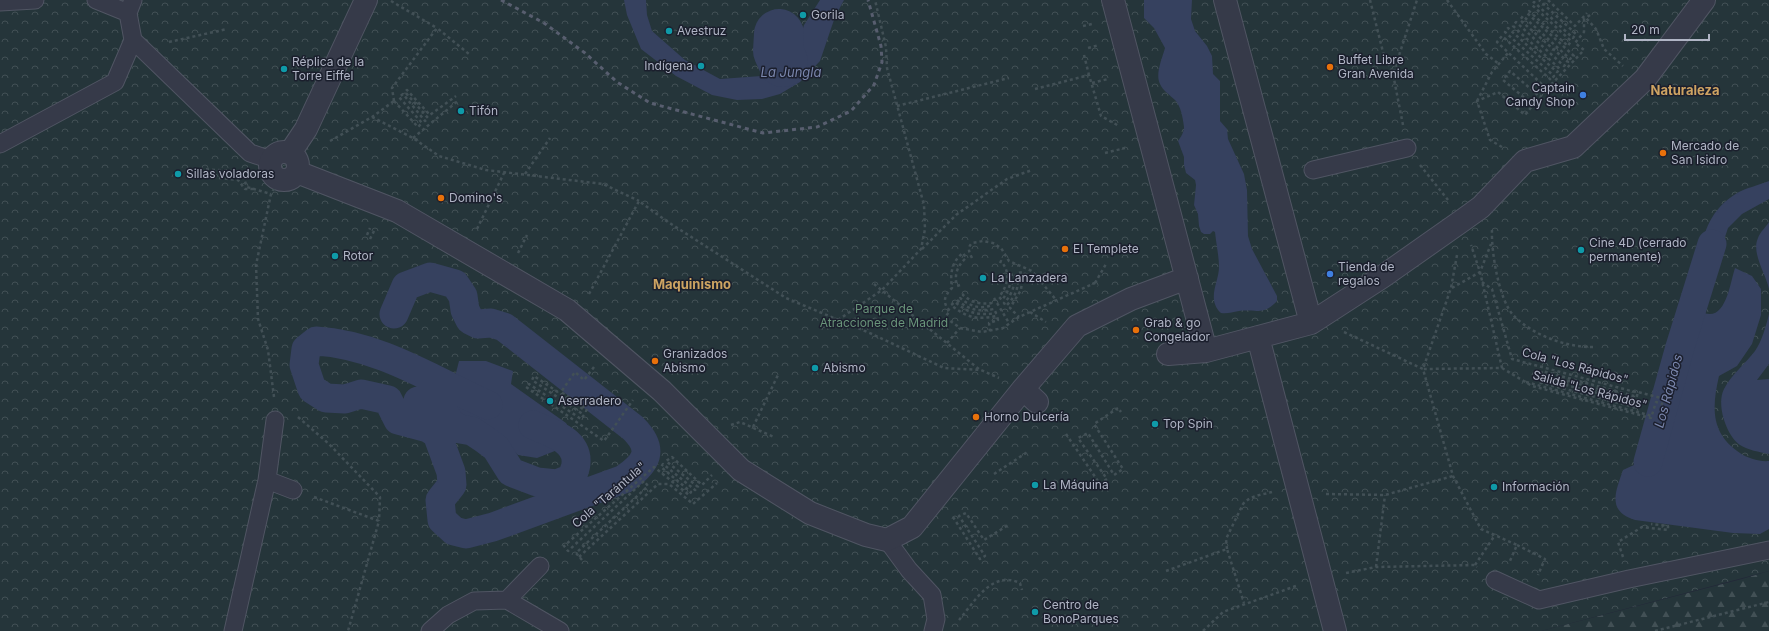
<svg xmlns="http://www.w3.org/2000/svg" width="1769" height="631" font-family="Inter,sans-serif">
<defs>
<pattern id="forest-firs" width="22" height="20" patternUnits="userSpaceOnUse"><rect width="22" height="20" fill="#25353a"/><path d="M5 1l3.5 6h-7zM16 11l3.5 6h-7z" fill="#425055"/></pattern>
<pattern id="park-crowns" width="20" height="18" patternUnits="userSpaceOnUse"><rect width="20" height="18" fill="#25353a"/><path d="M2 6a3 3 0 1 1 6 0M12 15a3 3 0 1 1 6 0" fill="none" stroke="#425055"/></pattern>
</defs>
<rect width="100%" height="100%" fill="#222838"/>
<path fill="url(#forest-firs)" d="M1769,571v60h-228l201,-52z"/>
<path fill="url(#park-crowns)" d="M0,0h1769v571l-228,60h-1541z"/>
<path fill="#36415f" d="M624,0h22l1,15 5,16 33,29 35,19 41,-3 28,-19 8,-9 7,-23 16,-25h24l-9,17 -15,44 -20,21 -20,12 -18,5 -25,1 -25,-5 -36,-19 -35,-27 -14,-34z
M1144,0h48l-1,19 4,12 12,15 5,10 1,18 7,7v40l7,8 1,10 16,35 3,16 1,46 4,13 25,47v5c-14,15 -21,8 -38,10 -7,1 -11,3 -18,2 -15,-14 -2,-31 -2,-46 0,-11 -3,-24 -4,-35l-2,-1 -3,3h-6l-3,-2 -2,-6 -1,-12 -4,-9 2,-20 -1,-5 -9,-7 -2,-8v-8l-6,-16c3,-4 6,-9 6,-14 -1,-8 -3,-21 -9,-27 -5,-5 -12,-9 -15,-16 -5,-10 2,-25 5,-36l-11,-20 -10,-10z
M1769,181v18l-27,15 -14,14 -19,57 -13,-4c6,-37 6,-66 41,-88 9,-5 22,-8 32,-12z
M1769,222v67c-3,-15 -18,-36 -11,-51 2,-6 8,-11 11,-16z
M1735,268l17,8 9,13v26l-9,29 -15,22 -18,10c-7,31 -9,57 21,77 7,5 20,9 29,8v68l-9,5 -27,-1 -98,-13c-29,-9 -19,-29 -12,-50l13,-6 16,-43 14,4 36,-117 2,5c22,8 26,-30 31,-45z
M1769,314v50l-12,16 12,-1v75c-10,-2 -21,-4 -29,-9 -14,-10 -24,-41 -16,-56 7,-14 21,-25 31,-38 7,-10 11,-25 14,-37z
M459,361h27l27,10 -2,13 55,39 7,12 -13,14 -23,9 -19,-3 -19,-18 -24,-16 -17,-4 -11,-9z"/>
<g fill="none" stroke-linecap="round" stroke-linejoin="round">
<path stroke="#36415f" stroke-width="29" d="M394,314l12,-28 24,-9 25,7 8,12 2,14 5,10 8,4 13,-1 13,4 129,101c22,22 14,35 -9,51l-131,48 -27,7 -12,-3 -12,-11 -2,-20 12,-15 -1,-13 -14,-38 -9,-6 -30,-8 -10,-20 -27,-6 -16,5 -19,-1 -14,-9 -8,-24 2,-16 10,-8c64,4 116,39 172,64
M418,401l19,5 8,8 5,9 10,6 12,2 12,8 12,9 15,24 26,10 20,2 15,-6c1,-5 4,-10 4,-15 2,-23 -27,-31 -43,-38
M1648,462l32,-115 32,-103"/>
<path stroke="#36415f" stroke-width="50" d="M779,34l-1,17 5,11"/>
<g stroke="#505563" stroke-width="19">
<path id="lane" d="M96,0l32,13
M0,2l35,-2
M133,40l117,113 21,7
M0,144l115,-62 18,-42 -5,-27 5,-13
M1313,170l94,-22
M275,420l-8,60 26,10
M887,540l22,30 23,25 4,24 -3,12
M1495,580l44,20 90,-21 140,-29
M507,600l53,31
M233,631l34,-151
M430,631l18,-16 26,-14 33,-1 33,-34"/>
</g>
<g stroke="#505563" stroke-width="24">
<path id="street" d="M1113,0l93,351 105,-28 -86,-323
M270 166a14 14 0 1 1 28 0a14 14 0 1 1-28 0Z
M290,153l16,-24 60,-129
M297,172l100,39 170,99 95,81 79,79 69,43 56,22 21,5 25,-13 111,-138 54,-63 54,-27 56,-21
M1311,323l71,-46 81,-57 18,-13 44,-46 48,-14 72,-68 59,-79
M1258,337l77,294
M1168,354l38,-3
M1023,389l14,13"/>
</g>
<path stroke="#425056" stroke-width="2.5" stroke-dasharray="3 3" stroke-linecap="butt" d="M1370,0l14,56 9,17
M1447,0l39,54 13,10
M1548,0l27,26 12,-13
M391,1l46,27
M1590,15l-4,3 10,11 8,20 19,17
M1083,26l9,-2
M169,42l58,-13
M1088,48l11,-3
M1084,55l5,20
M1092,83l16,-4
M1035,89l54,-14 12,41 18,10
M1547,89l37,-39 -9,-7 9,-11v-15
M394,101l24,26 4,-4 -23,-26 4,-3 22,27 3,-3 -23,-26 2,-2 23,25 26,-19
M394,101l-2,-13 45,-60 32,26
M1477,101l15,-29 16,-19
M897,106l112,-28
M372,117l41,21 26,18 47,14 117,14 36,17
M1403,125l-10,-51 24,-74
M413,138l46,-38
M330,141l42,-24 22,-16
M1502,147l-12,-7 -13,-39 21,-9 27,23 8,-10 -30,-25 7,-9 30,26 7,-8 -50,-47 5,-6 49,44 3,-4 -49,-44 3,-4 49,44 3,-3 -47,-43 3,-4 48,44 4,-4 -48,-42 3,-4 47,43 4,-3 -47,-43 2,-2 39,35 3,-5 -39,-36 2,-3 39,36 3,-4 -37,-34
M1105,153l20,-5
M1420,165l28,35
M200,169l34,2
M201,173l38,2
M525,174l25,-36
M201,176l37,4 7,9h9
M243,176l4,11 24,7
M477,229l27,-56
M1492,230c-1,21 7,71 22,86 20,20 54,32 82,31
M367,235l3,-7
M370,239l5,-10
M922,249l34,-34 51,-36 25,-9
M518,253l9,-18
M1457,255l-6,33 -28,81 79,-1 -22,-96 -9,-27
M972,258c-3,-6 -5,-10 0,-15l11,-2 10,2 8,5 8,13 23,10 25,30
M1000,263l1,-2c10,12 7,24 -2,36l3,3c6,-8 9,-15 9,-25l4,-1c0,11 -3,21 -11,29l2,3c10,-10 13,-19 12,-33l5,-1 -2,18 -11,18 9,9
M1482,282l10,7 20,70 123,33 -1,4 -92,-25 -1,3 92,24 -1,4 -93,-24 -1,4 96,25 4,-15 27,7
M1095,283l11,-19
M874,284l106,86
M960,285l-3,1c-3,-11 0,-20 9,-28l-3,-5c-12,9 -13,22 -11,35 -8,8 -10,15 -2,23l-5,6 15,11 22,4 21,-4 16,-11 76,-34 3,3
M1452,288l28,-16 11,-28
M589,294l50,-93 26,19 121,78 86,36 72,34 37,2 18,8
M964,294l-1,1c8,7 17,10 28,8l1,2c-12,5 -22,1 -32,-7l-3,2c12,10 22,12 37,9l2,4c-17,3 -28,0 -41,-11l-4,3c16,13 26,15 46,11l1,4 -9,3 1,8
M994,298l15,25
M1030,312l16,10
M838,320l44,-30 39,-41 4,-20 -1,-24 -37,-137 -1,-21 -11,-47
M1344,332l79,37 30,107 22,42 6,11 36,16 -7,16
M947,343l13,-15
M594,367l-10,13 -9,-8 -14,20 26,17 -1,2 -52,-35 -2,4 52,35 -3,4 -52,-35 -3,3 78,54 29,-41
M1502,368l30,18 119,32 5,-16 7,2
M1526,382l126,34
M274,397l-6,-47 -10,-31 -2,-54 15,-71 5,-9
M298,417l31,27 51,53 -1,24
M731,425l9,-3 34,15
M753,427l25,-52
M1066,434l34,50 7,-5 -29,-41 10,-5 26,42 9,-6 -29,-45 24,-16 3,4
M994,474l35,-23
M1326,494l59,1 68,-19
M314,497l65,24 -31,110
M953,517l27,42 5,-3 -26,-40 7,-3 18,27 26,-16
M1517,545l28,14 -7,16
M1227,549l-1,-10 17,-35c8,-9 19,-9 29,-12
M579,557l79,-73h11l24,20 24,-21
M1623,557l-5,-15 24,-15 26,3v-4l-17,-2
M582,560l-6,-7 72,-67 -4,-5 -76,70 -4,-5 90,-79 35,28 2,-3 -30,-25 2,-3 32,26 3,-3 -32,-26 6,-4 30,28 10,-10
M1475,565l20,-30
M1376,567l9,-72
M1166,571l61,-22 17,54
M1346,573l30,-6 99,-2 2,2
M959,620c16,-19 33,-50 61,-37l2,7
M1203,631l20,-19 73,-26
M1655,631l114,-29"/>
<use href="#lane" stroke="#363a49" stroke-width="17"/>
<use href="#street" stroke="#363a49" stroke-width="22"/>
<path stroke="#585e6f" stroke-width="3" stroke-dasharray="4 4" stroke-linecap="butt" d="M501,0l43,23 41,30 32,29 33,21 113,30 54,-6 34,-16 23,-26 8,-23 -1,-16 -13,-46"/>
</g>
<g fill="#0f9aa8" stroke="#1b1f2d" stroke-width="1.5">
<circle cx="803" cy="15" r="4"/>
<circle cx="669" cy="31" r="4"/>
<circle cx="701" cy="66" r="4"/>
<circle cx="284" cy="69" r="4"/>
<circle cx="461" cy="111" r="4"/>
<circle cx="178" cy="174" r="4"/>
<circle cx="1581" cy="250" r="4"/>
<circle cx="335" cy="256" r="4"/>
<circle cx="983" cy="278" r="4"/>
<circle cx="815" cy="368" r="4"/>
<circle cx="550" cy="401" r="4"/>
<circle cx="1155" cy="424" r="4"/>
<circle cx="1035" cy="485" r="4"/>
<circle cx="1494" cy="487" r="4"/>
<circle cx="1035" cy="612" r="4"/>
</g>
<g fill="#e8710a" stroke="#1b1f2d" stroke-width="1.5">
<circle cx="1330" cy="67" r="4"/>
<circle cx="1663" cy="153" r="4"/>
<circle cx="441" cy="198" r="4"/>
<circle cx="1065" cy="249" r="4"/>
<circle cx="1136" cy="330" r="4"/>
<circle cx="655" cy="361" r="4"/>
<circle cx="976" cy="417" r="4"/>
</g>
<g fill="#3f7fe0" stroke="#1b1f2d" stroke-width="1.5">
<circle cx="1583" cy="95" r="4"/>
<circle cx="1330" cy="274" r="4"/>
</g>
<g text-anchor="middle" stroke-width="3" stroke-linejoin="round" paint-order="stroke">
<g font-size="12" fill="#b0b5c5" stroke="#1b1f2d" text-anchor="start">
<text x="811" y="19">Gorila</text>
<text x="677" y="35">Avestruz</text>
<text x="1338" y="64">Buffet Libre<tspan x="1338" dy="14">Gran Avenida</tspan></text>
<text x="292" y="66">Réplica de la<tspan x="292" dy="14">Torre Eiffel</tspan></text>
<text x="693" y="70" text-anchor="end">Indígena</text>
<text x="1575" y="92" text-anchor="end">Captain<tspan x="1575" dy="14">Candy Shop</tspan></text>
<text x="469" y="115">Tifón</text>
<text x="1671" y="150">Mercado de<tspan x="1671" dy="14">San Isidro</tspan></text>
<text x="186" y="178">Sillas voladoras</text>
<text x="449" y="202">Domino's</text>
<text x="1589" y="247">Cine 4D (cerrado<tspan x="1589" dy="14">permanente)</tspan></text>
<text x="1073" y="253">El Templete</text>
<text x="343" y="260">Rotor</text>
<text x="1338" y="271">Tienda de<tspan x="1338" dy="14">regalos</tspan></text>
<text x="991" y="282">La Lanzadera</text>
<text x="1144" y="327">Grab &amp; go<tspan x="1144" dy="14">Congelador</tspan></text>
<text x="663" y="358">Granizados<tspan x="663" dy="14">Abismo</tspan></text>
<text x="823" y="372">Abismo</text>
<text x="558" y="405">Aserradero</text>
<text x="984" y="421">Horno Dulcería</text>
<text x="1163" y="428">Top Spin</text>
<text x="1043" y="489">La Máquina</text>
<text x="1502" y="491">Información</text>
<text x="1043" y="609">Centro de<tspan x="1043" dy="14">BonoParques</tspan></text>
</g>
<g font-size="12" fill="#69947a" stroke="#1b1f2d">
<text x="884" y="313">Parque de<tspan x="884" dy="14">Atracciones de Madrid</tspan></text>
</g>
<g font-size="12" fill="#b0b5c5" stroke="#1b1f2d">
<text transform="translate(1575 366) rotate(15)" y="4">Cola "Los Rápidos"</text>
<text transform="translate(1590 390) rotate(15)" y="4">Salida "Los Rápidos"</text>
<text transform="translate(609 495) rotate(-41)" y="4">Cola "Tarántula"</text>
</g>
<g font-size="13" font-style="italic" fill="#7a86ac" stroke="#1b1f2d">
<text x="791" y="77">La Jungla</text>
<text transform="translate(1668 391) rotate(-75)" y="5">Los Rápidos</text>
</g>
<g font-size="13" font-weight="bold" fill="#cea362" stroke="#1b1f2d">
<text x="1685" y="95">Naturaleza</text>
<text x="692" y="289">Maquinismo</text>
</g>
</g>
<path d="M1625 34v6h84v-6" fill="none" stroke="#b0b5c5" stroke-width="2"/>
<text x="1631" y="34" font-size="12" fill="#b0b5c5" stroke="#1b1f2d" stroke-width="3" paint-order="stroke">20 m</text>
</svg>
